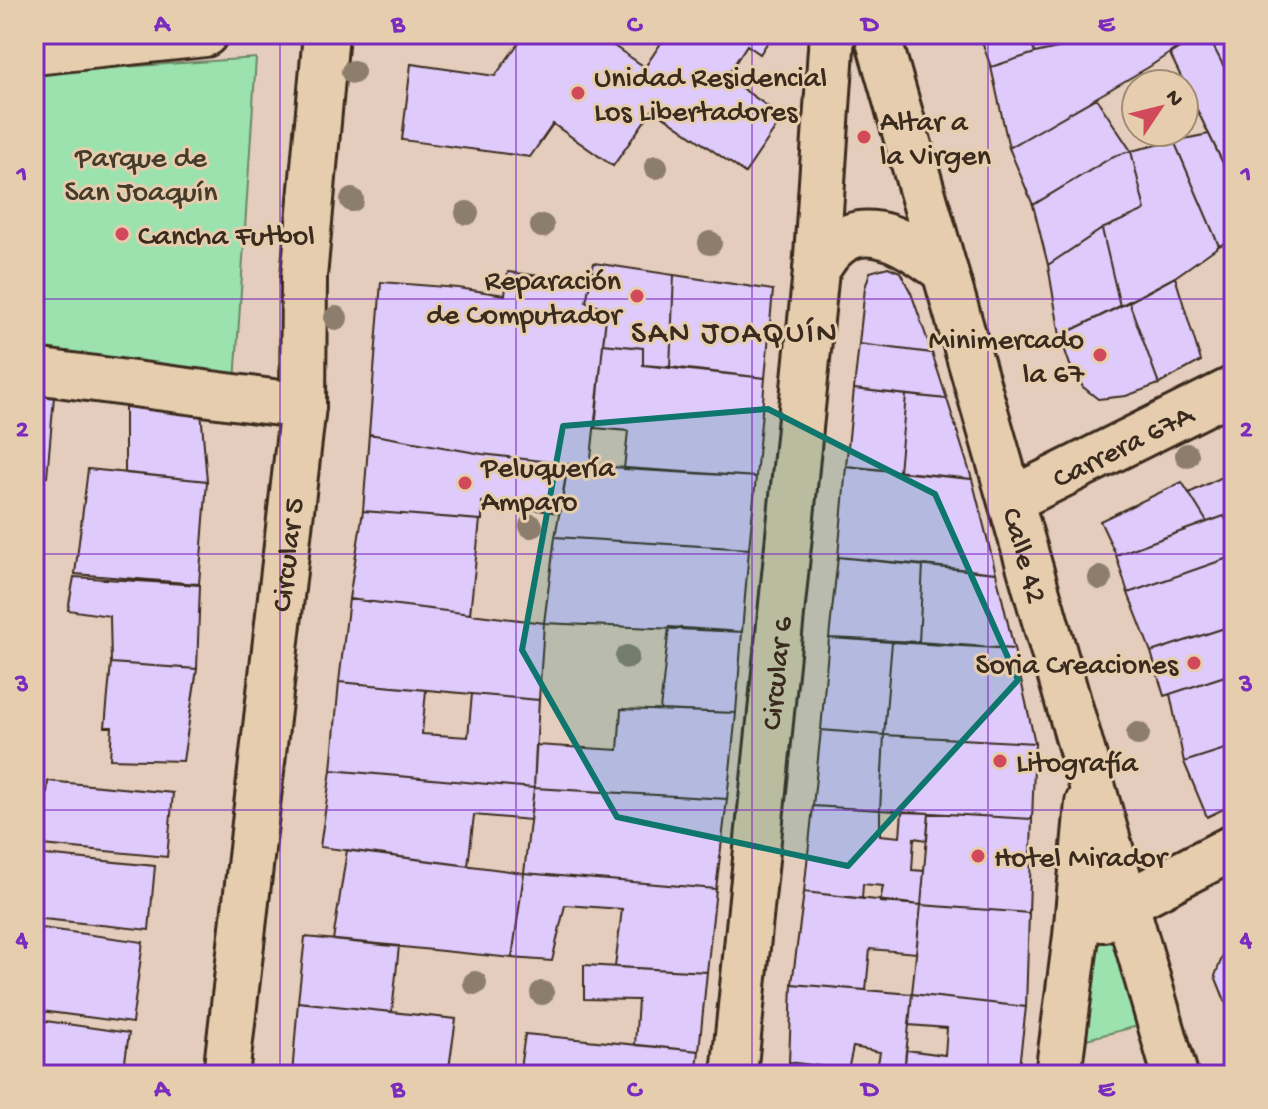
<svg xmlns="http://www.w3.org/2000/svg" width="1268" height="1109" font-family="'Gochi Hand',sans-serif">
<rect width="100%" height="100%" fill="#e4cdbd"/>
<filter id="ink" filterUnits="userSpaceOnUse"><feTurbulence type="fractalNoise" baseFrequency=".0125" numOctaves="2"/><feDisplacementMap in="SourceGraphic" scale="16" xChannelSelector="R" yChannelSelector="G"/><feConvolveMatrix kernelMatrix="1 2 1 2 8 2 1 2 1" color-interpolation-filters="sRGB"/></filter>
<g filter="url(#ink)">
<path fill="#9be2af" stroke="#6b8666" stroke-width="2" d="M256,58l-21,325 -201,-27v-283z
M1113,924l25,102 -71,18 13,-112z"/>
<path fill="#decbfc" stroke="#3b2a1e" stroke-width="2" d="M525,34h84l-1,8 37,25 22,-33h106l-13,20 -13,-9 -21,32 57,40 -38,56 -92,-64 -40,57 -60,-42 -23,33 -128,-17 9,-76 84,12z
M979,34h49l7,19 -44,14z
M1028,34h57l3,7 -53,12z
M1085,34h36l-33,7z
M1121,34h77l-49,33 -140,81 -18,-81 44,-14z
M1211,34h23v52l-23,-44z
M1197,37l14,5 23,44v100l-64,-132z
M1096,98l35,53 -17,5 -81,49 -24,-57z
M1209,134l25,52v53l-15,7 -45,-105z
M1174,141l45,105 -44,31 -55,29 -18,-77 43,-19 -14,-59z
M1131,151l14,59 -43,19 -54,36 -15,-60 81,-49z
M1102,229l18,77 -60,30 -12,-71z
M594,263l80,12 -4,92 -27,-2v-17l-40,-4 4,-36 -21,-6z
M888,267l12,5 11,21 21,60 -73,-9 6,-56 5,-16z
M508,272l82,10 -4,20 21,6 -17,159 -108,-13 -113,-20 12,-152 77,6 47,7z
M674,275l99,15 -8,88 -95,-11z
M1175,277l26,84 -42,23 -30,-82z
M1129,302l30,82 -33,12 -28,3 -15,-12 -13,-22 -10,-29z
M603,344l40,4v17l122,13 -9,99 -132,-8 4,-38 -33,-3z
M859,344l73,9 15,46 -93,-10z
M34,381l21,4 -8,92 -13,-3z
M854,389l52,6 -7,77 -53,-6z
M906,395l41,4 25,80 -73,-7z
M125,403l76,8 6,70 -82,-8z
M369,434l113,20 86,10 -8,49 -78,-11v18l-119,-9z
M568,464l188,13 -7,72 -194,-12z
M846,466l126,13 24,94 -158,-16z
M88,469l119,12 -8,103 -124,-10z
M1234,471v63l-10,-18 -17,6 -18,-29z
M1182,482l25,40 -91,33 -16,-34z
M363,511l117,9 -10,94 -121,-15z
M1224,516l10,18v22l-106,37 -12,-38z
M555,537l194,12 -7,83 -198,-9z
M1234,556v69l-83,27 -23,-59z
M838,557l85,8 -4,77 -90,-4z
M923,565l73,8 18,76 -95,-7z
M74,577l126,8 -3,84 -86,-6 -1,-47 -42,-6z
M349,599l195,24 -5,77 -200,-18z
M1234,625v48l-70,23 -13,-44z
M669,627l73,5 -6,81 -76,-3z
M829,638l63,4 -8,93 -63,-5z
M892,642l122,7 21,94 -151,-8z
M111,663l86,6 -14,92 -73,-2 2,-32h-7z
M1234,673v73l-50,16 -14,-68z
M339,682l87,8 -4,44 46,3 4,-43 67,6 -5,88 -203,-18z
M621,709l115,4 -9,86 -193,-11 2,-43 82,5z
M821,730l63,5 -4,75 -67,-4z
M884,735l151,8 -3,76 -152,-9z
M1234,746v58l-27,13 -23,-55z
M331,770l203,18 -4,32 -56,-5 -6,51 -148,-19z
M48,781l125,12 -6,64 -124,-12z
M534,788l193,11 -11,90 -192,-16z
M813,806l67,4v25l20,2 2,-25 27,1 -2,27 -13,-2 -2,32 12,1 -3,34 -41,-3 3,-16 -20,-2 -1,15 -58,-7z
M929,813l103,6 -3,94 -108,-8z
M347,850l177,23 -12,85 -179,-18z
M34,854l121,12 -6,64 -115,-12z
M524,873l192,16 -9,83 -92,-5 7,-58 -57,-4 -13,56 -40,-3z
M804,892l117,13 -5,48 -46,-4 -4,41 -74,-6z
M921,905l108,8 -3,94 -114,-13z
M34,927l109,15 -11,81 -98,-13z
M1234,935v82l-2,1 -17,-42 15,-39z
M305,937l94,9 -7,66 -94,-10z
M584,965l123,7 -8,79 -64,-6 3,-45 -54,-1z
M792,984l120,10 -8,81h-28l4,-23 -27,-5 -5,23 -59,-8z
M912,994l114,13 -8,68h-114l2,-25 39,5 2,-27 -38,-3z
M298,1002l158,17 -8,56h-156z
M39,1020l90,13 -6,42h-89z
M525,1034l174,17 -3,24h-177z
M789,1062l59,8 30,5h-90z
M449,1070l47,5h-48z"/>
<g fill="none" stroke-linecap="round" stroke-linejoin="round">
<g stroke="#3b2a1e" stroke-width="50">
<g id="minor">
<path id="s1" d="M877,34l298,1041"/>
<path d="M34,52l171,-18"/>
<path d="M816,271c5,-7 9,-15 15,-21 36,-38 82,-2 114,21"/>
<path d="M34,371l269,35"/>
<path id="s2" d="M1011,500l223,-111"/>
<path d="M1103,919l23,-16 108,-56"/>
<path id="s3" d="M226,1075l77,-669 1,-129 22,-243"/>
<path id="s4" d="M734,1075l82,-804 16,-237"/>
<path d="M1058,1075l18,-139 12,-133"/>
</g>
</g>
<use href="#minor" stroke="#e5cdad" stroke-width="44"/>
</g>
<g fill="#8d7d6d">
<circle cx="353" cy="72" r="12"/>
<circle cx="656" cy="167" r="12"/>
<circle cx="352" cy="200" r="12"/>
<circle cx="467" cy="213" r="12"/>
<circle cx="542" cy="226" r="12"/>
<circle cx="710" cy="243" r="12"/>
<circle cx="336" cy="318" r="12"/>
<circle cx="1187" cy="455" r="12"/>
<circle cx="531" cy="526" r="12"/>
<circle cx="1100" cy="578" r="12"/>
<circle cx="627" cy="657" r="12"/>
<circle cx="1138" cy="734" r="12"/>
<circle cx="475" cy="983" r="12"/>
<circle cx="542" cy="993" r="12"/>
</g>
</g>
<path fill="#0f766e" fill-opacity="0.2" stroke="#0f766e" stroke-width="6" stroke-linejoin="round" d="M768,409l167,85 83,186 -170,186 -231,-49 -95,-167 41,-224z"/>
<path fill="none" stroke="#7b2cbf" stroke-width="2" stroke-opacity="0.55" d="M280,34v1041M516,34v1041M752,34v1041M988,34v1041M34,299h1200M34,554h1200M34,810h1200"/>
<g fill="#d1495b" stroke="#e5cdad" stroke-width="3">
<circle cx="578" cy="93" r="8"/>
<circle cx="864" cy="137" r="8"/>
<circle cx="122" cy="234" r="8"/>
<circle cx="637" cy="296" r="8"/>
<circle cx="1100" cy="355" r="8"/>
<circle cx="465" cy="483" r="8"/>
<circle cx="1194" cy="663" r="8"/>
<circle cx="1000" cy="761" r="8"/>
<circle cx="978" cy="856" r="8"/>
</g>
<g text-anchor="middle" stroke-width="6" stroke-linejoin="round" paint-order="stroke">
<g font-size="30" fill="#3b2a1e" stroke="#e5cdad" text-anchor="start">
<text x="594" y="86">Unidad Residencial<tspan x="594" dy="34">Los Libertadores</tspan></text>
<text x="880" y="130">Altar a<tspan x="880" dy="34">la Virgen</tspan></text>
<text x="138" y="244">Cancha Futbol</text>
<text x="621" y="289" text-anchor="end">Reparación<tspan x="621" dy="34">de Computador</tspan></text>
<text x="1084" y="348" text-anchor="end">Minimercado<tspan x="1084" dy="34">la 67</tspan></text>
<text x="481" y="476">Peluquería<tspan x="481" dy="34">Amparo</tspan></text>
<text x="1178" y="673" text-anchor="end">Soria Creaciones</text>
<text x="1016" y="771">Litografía</text>
<text x="994" y="866">Hotel Mirador</text>
</g>
<g font-size="30" fill="#453c2c" stroke="#e5cdad">
<text x="141" y="166">Parque de<tspan x="141" dy="34">San Joaquín</tspan></text>
</g>
<g font-size="30" fill="#3b2a1e" stroke="#e5cdad">
<text dy="10" stroke="none"><textPath href="#s2" startOffset="124">Carrera 67A</textPath></text>
<text dy="10" stroke="none"><textPath href="#s1" startOffset="542">Calle 42</textPath></text>
<text dy="10" stroke="none"><textPath href="#s3" startOffset="524">Circular 5</textPath></text>
<text dy="10" stroke="none"><textPath href="#s4" startOffset="404">Circular 6</textPath></text>
</g>
<g font-size="32" letter-spacing="2" fill="#3b2a1e" stroke="#e5cdad">
<text x="735" y="341">SAN JOAQUÍN</text>
</g>
</g>
<rect width="1268" height="1109" fill="none" stroke="#e5cdad" stroke-width="88"/>
<g transform="translate(1160 108) rotate(55)"><circle r="38" fill="#e5cdad" stroke="#a18c74" stroke-width="2"/>
<path d="M0-6L14 30L0 20L-14 30Z" fill="#d1495b"/>
<text y="-12" font-size="22" font-weight="bold" text-anchor="middle" fill="#3b2a1e">N</text>
</g>
<rect x="44" y="44" width="1180" height="1021" fill="none" stroke="#7b2cbf" stroke-width="3"/>
<g font-size="26" text-anchor="middle" font-weight="bold" fill="#7b2cbf">
<text x="162" y="31">A</text>
<text x="398" y="31">B</text>
<text x="634" y="31">C</text>
<text x="870" y="31">D</text>
<text x="1106" y="31">E</text>
<text x="22" y="181">1</text>
<text x="1246" y="181">1</text>
<text x="22" y="436">2</text>
<text x="1246" y="436">2</text>
<text x="22" y="691">3</text>
<text x="1246" y="691">3</text>
<text x="22" y="946">4</text>
<text x="1246" y="946">4</text>
<text x="162" y="1096">A</text>
<text x="398" y="1096">B</text>
<text x="634" y="1096">C</text>
<text x="870" y="1096">D</text>
<text x="1106" y="1096">E</text>
</g>
</svg>
